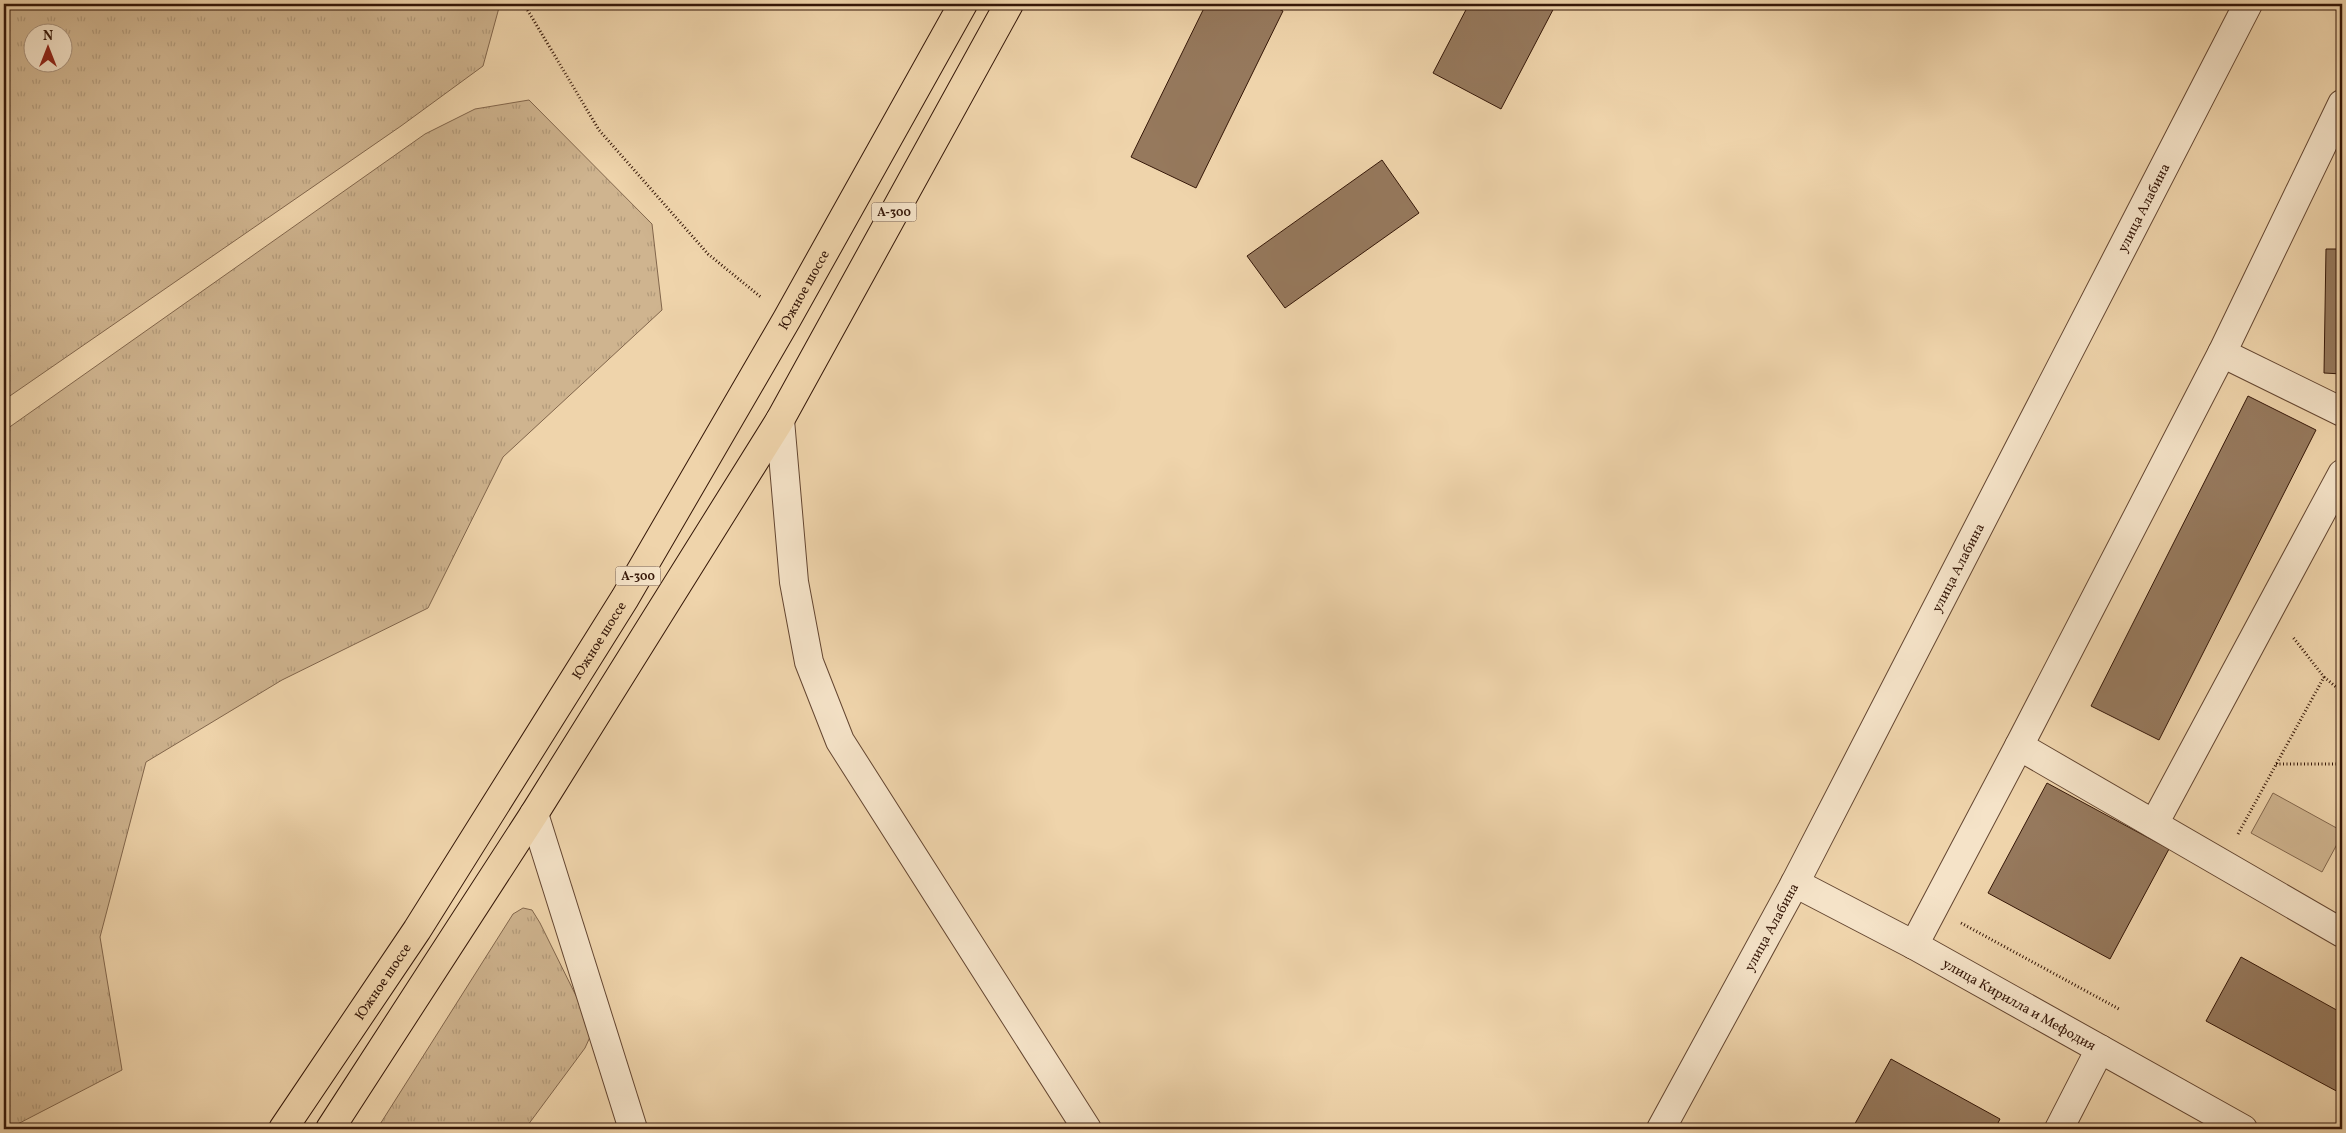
<svg xmlns="http://www.w3.org/2000/svg" width="2346" height="1133" font-family="Vollkorn,serif">
<defs>
<pattern id="grass-tufts" width="24" height="20" patternUnits="userSpaceOnUse" patternTransform="scale(1.25)"><rect width="24" height="20" fill="#cfb48f"/><path d="M3 7l-1-3M5 7V3M7 7l1-3M15 17l-1-3M17 17v-4M19 17l1-3" fill="none" stroke="#b29a7a"/></pattern>
</defs>
<rect width="100%" height="100%" fill="#efd4ab"/>
<filter id="stains"><feTurbulence type="fractalNoise" baseFrequency=".004" numOctaves="4"/><feColorMatrix values="0 0 0 0 .2 0 0 0 0 .09 0 0 0 0 .02 0 0 0 .5 -.17"/></filter>
<radialGradient id="worn" r=".72"><stop offset=".6" stop-color="#630" stop-opacity="0"/><stop offset="1" stop-color="#630" stop-opacity=".3"/></radialGradient>
<path fill="url(#grass-tufts)" stroke="#82664c" fill-rule="evenodd" d="M4,4h496l-17,62 -82,60 -397,274zM32,32h30v30h-30z
M529,100l123,124 10,86 -159,147 -75,151 -146,72 -136,82 -46,175 22,133 -114,59h-4v-698l421,-297 50,-25z
M523,908l9,2 8,13 47,95 3,19 -5,11 -60,81h-148l136,-215z"/>
<path fill="#cfb48f" stroke="#82664c" d="M2273,793l69,38v4l-20,37 -71,-39z"/>
<path fill="#96795d" stroke="#351708" d="M1206,4h62l15,7 -87,177 -65,-31z
M1469,4h87l-55,105 -68,-36z
M1382,160l37,53 -134,95 -38,-52z
M2326,249h16v125l-18,-1z
M2248,396l68,34 -157,310 -68,-34z
M2047,783l122,66 -59,110 -122,-66z
M2241,957l101,56v81l-136,-73z
M1891,1059l109,60 -5,10h-143z"/>
<g fill="none" stroke-linecap="round" stroke-linejoin="round">
<g stroke="#644631" stroke-width="30">
<g id="minor">
<path d="M2222,353l120,-249"/>
<path d="M780,420l14,162 15,80 31,79 247,388"/>
<path d="M2019,746l323,187"/>
<path d="M534,814l99,315"/>
<path d="M2154,824l188,-350"/>
<path id="s1" d="M1795,883l119,62 329,184"/>
<path d="M1914,945l105,-199 203,-393 120,59"/>
<path id="s2" d="M1661,1129l134,-246 453,-879"/>
<path d="M2059,1129l41,-80"/>
</g>
</g>
<g stroke="#351708" stroke-width="30">
<g id="major">
<path id="s3" d="M283,1129l134,-199 208,-332 162,-279 176,-315"/>
<path d="M330,1129l204,-315 246,-394 229,-416"/>
</g>
</g>
<path stroke="#351708" stroke-width="3" stroke-dasharray="1 2.5" stroke-linecap="butt" d="M524,4l75,126 109,124 54,44
M2324,677l18,15
M2276,764h66
M2238,834l86,-157 -32,-41
M1961,923l158,86"/>
<use href="#minor" stroke="#f5e3c8" stroke-width="28"/>
<use href="#major" stroke="#efd4ab" stroke-width="28"/>
</g>
<g text-anchor="middle" stroke-width="5" stroke-linejoin="round" paint-order="stroke">
<g fill="#f5e3c8" stroke="#6f5442" stroke-width="1">
<rect x="871.5" y="202.5" width="45" height="19" rx="4"/>
<rect x="615.5" y="566.5" width="45" height="19" rx="4"/>
</g>
<g font-size="12" font-weight="bold" fill="#351708">
<text x="894" y="216">А-300</text>
<text x="638" y="580">А-300</text>
</g>
<g font-size="14" fill="#351708" stroke="#f5e3c8">
<text dy="5" stroke="none"><textPath href="#s2" startOffset="1040">улица Алабина</textPath></text>
<text dy="5" stroke="none"><textPath href="#s3" startOffset="988">Южное шоссе</textPath></text>
<text dy="5" stroke="none"><textPath href="#s2" startOffset="635">улица Алабина</textPath></text>
<text dy="5" stroke="none"><textPath href="#s3" startOffset="582">Южное шоссе</textPath></text>
<text dy="5" stroke="none"><textPath href="#s2" startOffset="230">улица Алабина</textPath></text>
<text dy="5" stroke="none"><textPath href="#s3" startOffset="178">Южное шоссе</textPath></text>
<text dy="5" stroke="none"><textPath href="#s1" startOffset="255">улица Кирилла и Мефодия</textPath></text>
</g>
</g>
<rect width="2346" height="1133" fill="none" stroke="#efd4ab" stroke-width="20"/>
<rect x="5" y="5" width="2336" height="1123" fill="none" stroke="#351708" stroke-width="2.5"/>
<rect x="10" y="10" width="2326" height="1113" fill="none" stroke="#351708"/>
<g transform="translate(48 48)"><circle r="24" fill="#f5e3c8" stroke="#a8917b"/>
<path d="M0-4L9 19L0 12L-9 19Z" fill="#8f2418"/>
<text y="-8" font-size="14" font-weight="bold" text-anchor="middle" fill="#351708">N</text>
</g>
<rect width="100%" height="100%" filter="url(#stains)"/>
<rect width="100%" height="100%" fill="url(#worn)"/>
</svg>
